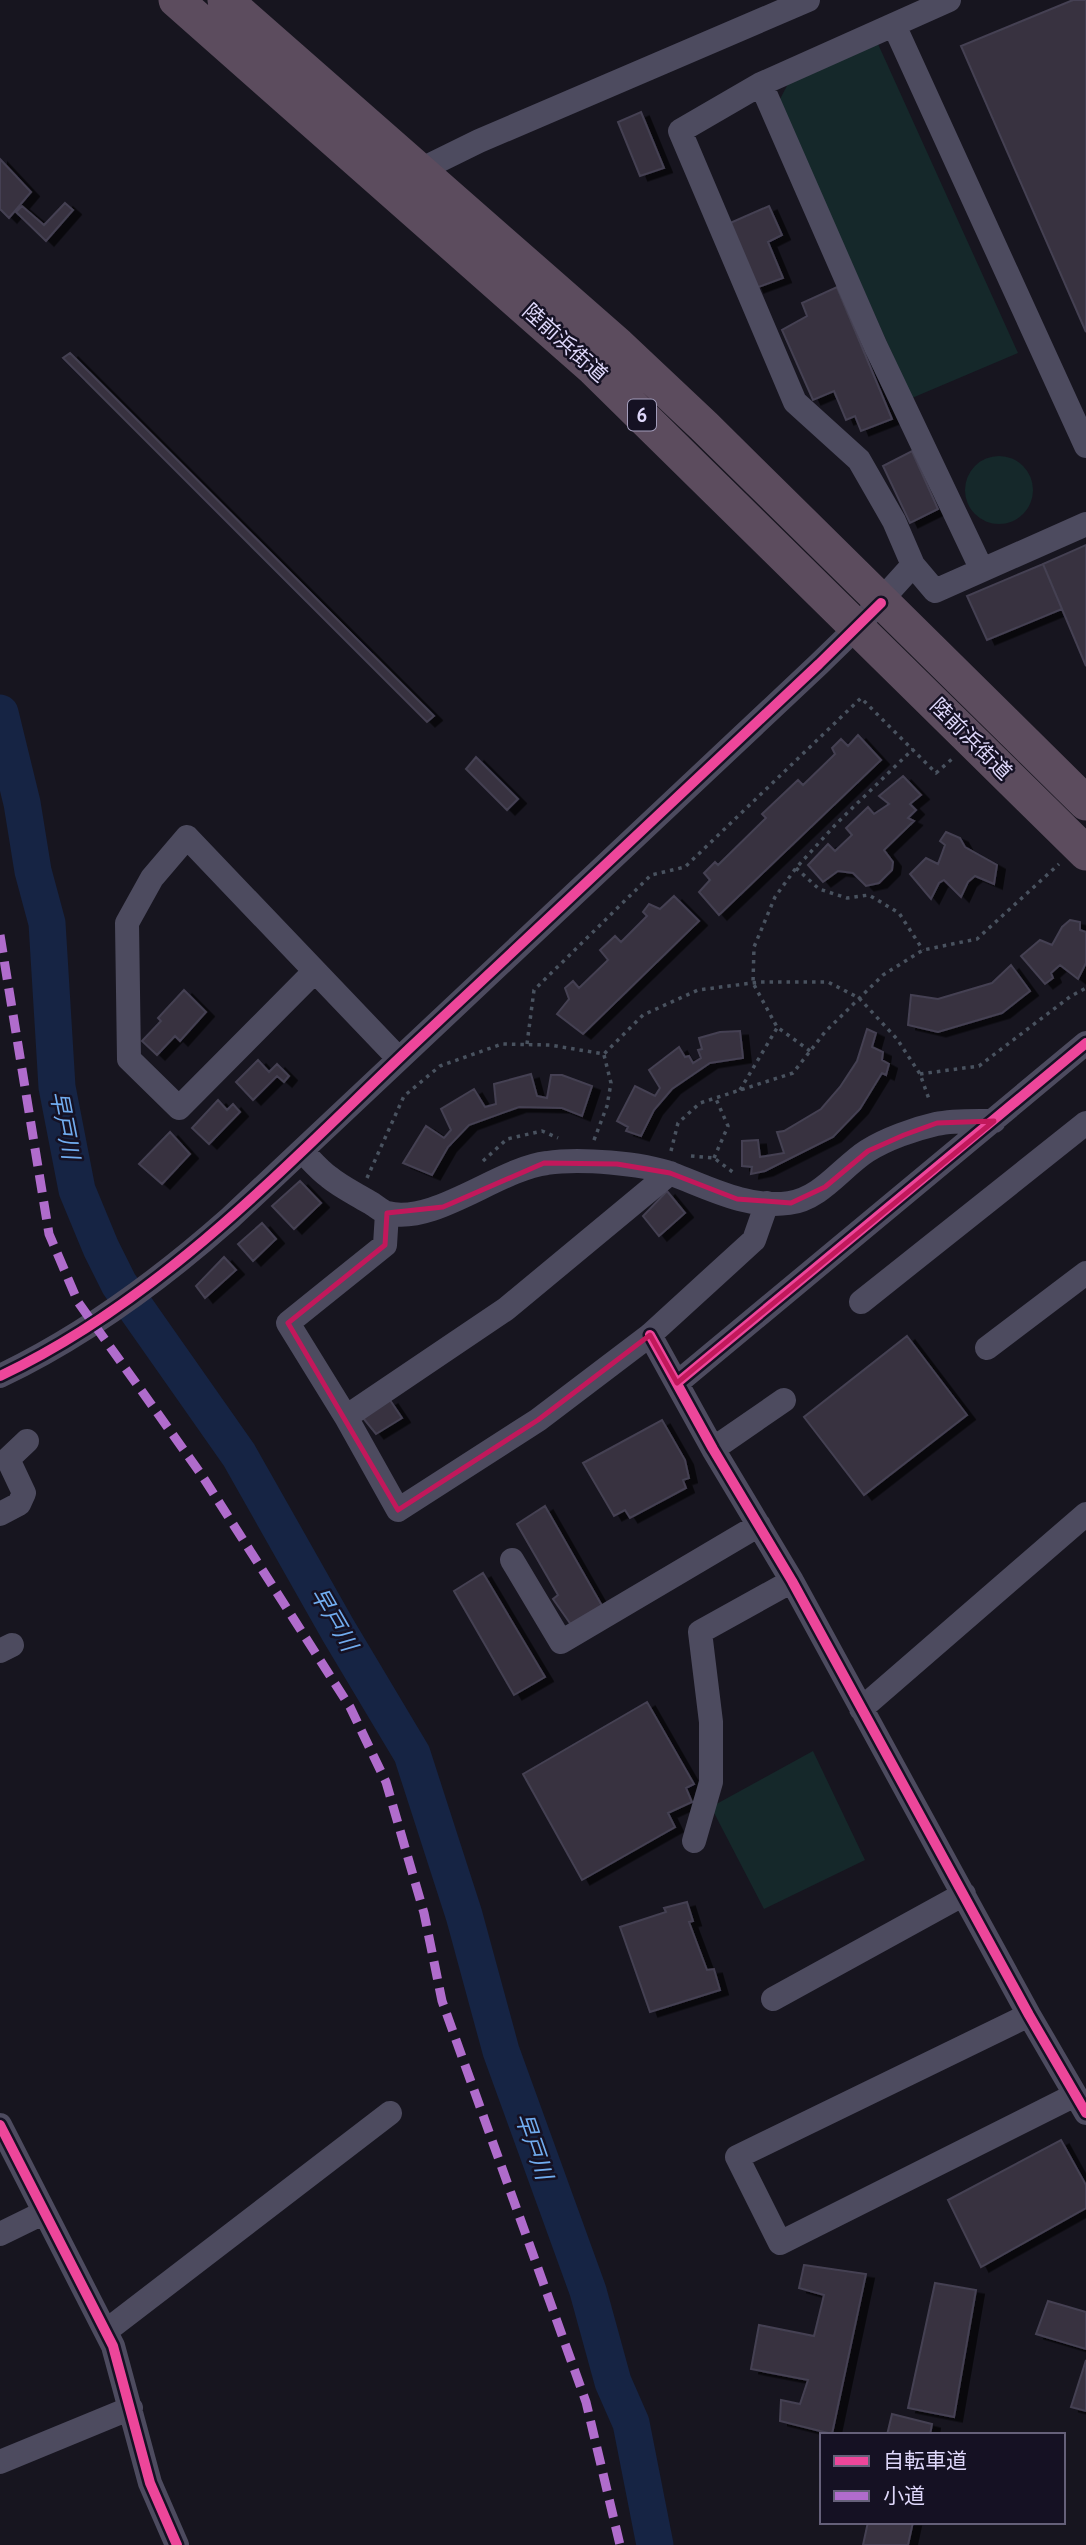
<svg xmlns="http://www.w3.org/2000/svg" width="1086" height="2545" font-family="'PT Sans','Noto Sans JP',sans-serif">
<defs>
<filter id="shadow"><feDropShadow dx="8" dy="4.5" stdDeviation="0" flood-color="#0009"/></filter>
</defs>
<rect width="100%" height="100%" fill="#17151f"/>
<path fill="#15282a" d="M878,44l140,309 -106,45 -133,-297 10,-19z
M965 490a34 34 0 1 1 68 0a34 34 0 1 1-68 0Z
M813,1751l52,109 -101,49 -53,-102z"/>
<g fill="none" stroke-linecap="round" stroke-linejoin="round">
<path stroke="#162444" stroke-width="37" d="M0,713l22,90 11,68 14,52 10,164 20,103 24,58 18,36 120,171 99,175 74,124 52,161 37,136 87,240 25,91 18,41 24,122"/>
</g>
<path fill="#373341" stroke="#454152" stroke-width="2" filter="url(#shadow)" d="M1073,0h13v332l-125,-286z
M641,112l23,56 -24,8 -22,-54z
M0,159l31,33 -22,26 -9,-9z
M65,203l8,7 -27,31 -30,-29 6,-6 22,19z
M769,206l13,29 -14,7 15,36 -27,10 -26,-65z
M837,287l55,132 -31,12 -6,-15 -9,4 -12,-29 -21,9 -31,-70 25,-14 -5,-13z
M70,353l364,363 -7,6 -364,-364z
M912,451l26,58 -28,14 -27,-57z
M1086,545v121l-43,-102z
M1043,564l19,45 -75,31 -20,-44z
M858,735l23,25 -162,155 -20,-23 11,-12 -6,-7 11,-11 3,3 48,-47 -4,-4 36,-34 5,5 32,-31 -3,-6 9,-9 7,7z
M476,757l42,42 -11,11 -41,-41z
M903,776l18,19 -11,9 6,6 -8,8 6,3 -30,29 9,12 -1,8 -13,13 -13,3 -13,-13 -15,-2 -15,11 -15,-17 20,-21 7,7 17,-16 -6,-7 22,-21 6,7 15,-10 -10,-8z
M946,832l14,6 5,9 32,18 -3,19 -19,-8 -7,6 -7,15 -17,-17 -5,3 -8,16 -21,-25 16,-16 12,6 7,-19 -5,-4z
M674,896l25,25 -116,113 -26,-20 12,-15 -4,-11 8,-7 6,7 29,-28 -8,-10 15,-14 6,6 26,-26 -4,-4 6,-8 11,5z
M1070,920l10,2v8l6,2v31l-8,16 -18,-14 -9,8 2,5 -8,6 -24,-28 19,-16 12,5 10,-18z
M1011,965l19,26 -28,22 -64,19 -30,-7 3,-30 27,4 54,-16z
M184,990l22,22 -26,29 -5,-5 -18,19 -15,-14 19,-20 -3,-3z
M867,1029l9,4 -4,14 11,5 -1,8 7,4 -3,11 -4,-2 -22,36 -27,28 -68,34 -14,3 1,-7 -10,-1v-25l16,-1 2,17 24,-4 -7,-21 7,-1 37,-22 19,-22 17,-26z
M740,1031l3,27 -33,5 -38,26 -18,21 -13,26 -15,-5 2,-4 -11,-6 18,-35 20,10 5,-8 -11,-18 30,-23 6,10 4,-1 4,7 8,-5 -3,-8 4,-1 -3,-11 21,-6z
M258,1060l11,12 8,-8 12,12 -5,6 -7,-6 -24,24 -17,-18z
M531,1074l6,22 10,2 4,-23h11l30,11 -10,30 -20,-8 -43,-1 -50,18 -21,22 -16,28 -29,-12 23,-37 18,12 7,-8 -10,-21 33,-20 11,18 11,-3 -2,-20z
M218,1100l9,10 6,-6 7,8 -31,32 -17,-16z
M170,1132l20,22 -28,30 -23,-20z
M300,1181l21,22 -27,26 -22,-23z
M667,1191l18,22 -26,23 -16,-20z
M262,1223l14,16 -23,22 -15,-17z
M224,1257l12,13 -31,28 -9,-12z
M907,1336l60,79 -103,80 -60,-78z
M390,1400l12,18 -26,16 -13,-16z
M662,1420l23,40 4,18 -6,2 3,8 -56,30 -5,-8 -11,6 -31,-53z
M545,1506l60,105 -31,18 -21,-30 5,-4 -41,-71z
M483,1573l62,104 -31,18 -60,-104z
M647,1702l47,82 -8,4 6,14 -24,11 7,14 -93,53 -59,-106z
M687,1902l6,19 -4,1 18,48 7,-1 6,21 -70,22 -30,-85 46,-15 -2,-4z
M1061,2140l25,45v23l-105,59 -33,-67z
M804,2265l62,9 -34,160 -52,-13 1,-21 19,4 8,-24 -57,-11 8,-44 55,11 10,-41 -25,-7z
M935,2283l41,7 -22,127 -46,-9z
M1048,2301l38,11v37l-50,-15z
M1086,2360v51l-15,-4z
M892,2414l40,10 -2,11h-43z
M868,2522h45l-5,23h-45z"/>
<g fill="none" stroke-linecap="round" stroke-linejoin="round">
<path stroke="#49525f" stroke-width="3.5" stroke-dasharray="3.5 5" stroke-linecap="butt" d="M796,868l23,21 28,9 22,-3 30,18 24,37
M527,1044l7,-54 117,-115 34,-8 176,-169 75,75 16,-14
M810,1051l-33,-24 -24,-44 1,-36 21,-50 21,-29 41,-45 76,-74
M920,1074l59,-8 92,-70 15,-8
M740,1090l37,-62
M594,1140l13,-34 4,-23 -7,-28
M671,1151l7,-28 22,-20 93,-30 32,-41 58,-57 40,-25 54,-11 82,-75
M691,1156l23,2 20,15
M714,1158l14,-32 -12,-27
M483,1161l24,-22 35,-8 16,7
M367,1178l37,-82 36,-30 62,-22 48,1 54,9 39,-39 55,-25 62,-8h68l31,16 38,41 23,35 10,28"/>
<path stroke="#4d4b5f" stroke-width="24" d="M949,0l-188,84 -81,47 115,271 64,58 35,61 19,44 22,26 151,-67
M894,25l192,421
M761,84l115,263 106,223
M408,180l12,-10 59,-29 329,-141
M314,972l-135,136 -50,-49 -2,-136 25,-45 35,-41 212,222
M302,1151c9,9 17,19 27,26 12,10 27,17 40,25 6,3 12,9 18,11 48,12 111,-44 160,-50 32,-5 95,0 125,11 37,14 76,35 117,29 32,-4 53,-36 78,-52 19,-12 47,-22 69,-27 18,-4 40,-3 58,-3
M387,1213l-2,32 -97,78 58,94 52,93 140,-90 112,-85 104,-95 13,-37
M861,1302l225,-179
M650,1335l63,114 79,132 237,434 57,98
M987,1348l99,-75
M0,1376c84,-40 160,-96 230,-158l589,-554 38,-37 56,-62
M677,1383l409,-340
M346,1417l160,-108 164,-136
M713,1449l71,-49
M0,1514l19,-10 5,-11 -16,-34 19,-18
M512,1560l49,82 198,-117
M0,1651l12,-6
M861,1709l225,-195
M694,1841l17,-59v-60l-11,-90 92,-51
M773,1999l191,-105
M1029,2015l-292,142 43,86 295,-148
M0,2125l113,221 37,137 27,62
M0,2234l43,-21
M106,2331l284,-218
M0,2462l131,-54"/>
<path stroke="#5c4c5e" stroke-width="35" d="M176,0l418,369 492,484
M225,0l393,345 86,81 382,377"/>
<path stroke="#b06ccc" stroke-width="9" stroke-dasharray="18 9" stroke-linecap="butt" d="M0,935l49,299 29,68 123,172 149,233 36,75 38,131 18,88 144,401 34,143"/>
<g stroke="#151123" stroke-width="15">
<path id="cycleway" d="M650,1335l63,114 79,132 237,434 57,98
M0,1376c161,-76 284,-209 412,-330 136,-127 271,-254 407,-382l62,-61
M677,1383l409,-340
M0,2125l113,221 37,137 27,62"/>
</g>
<use href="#cycleway" stroke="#ed469a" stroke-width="10"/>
</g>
<path fill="none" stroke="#c2185b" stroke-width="5" stroke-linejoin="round" d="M994,1121l-317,262 -27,-48 -112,85 -140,90 -110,-187 97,-78 2,-32 56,-6 101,-44 73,1 53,9 67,26 54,4 34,-16 43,-36 36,-16 33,-12z"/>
<g text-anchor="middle" stroke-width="5" stroke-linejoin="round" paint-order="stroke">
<rect fill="#151123" stroke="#a29cba" stroke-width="2" x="628" y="399.5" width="28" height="31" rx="5"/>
<g font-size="19" font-weight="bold" fill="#ded7fa">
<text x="642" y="422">6</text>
</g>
<g font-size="21" fill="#ded7fa" stroke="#151123">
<text transform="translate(565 343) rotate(42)" y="7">陸前浜街道</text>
<text transform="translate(971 739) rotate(45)" y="7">陸前浜街道</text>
</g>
<g font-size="23" font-style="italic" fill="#71acef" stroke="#151123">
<text transform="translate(65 1125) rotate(79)" y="8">早戸川</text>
<text transform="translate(334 1619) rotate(60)" y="8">早戸川</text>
<text transform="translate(534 2146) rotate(71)" y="8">早戸川</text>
</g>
</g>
<rect x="820" y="2433" width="245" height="91" fill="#151123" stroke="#656079" stroke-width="2"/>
<rect x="834" y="2456" width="35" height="10" fill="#ed469a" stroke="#656079" stroke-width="2"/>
<text x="883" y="2468" font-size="21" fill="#ded7fa">自転車道</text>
<rect x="834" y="2491" width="35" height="10" fill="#b06ccc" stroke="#656079" stroke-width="2"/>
<text x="883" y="2503" font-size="21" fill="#ded7fa">小道</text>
</svg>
